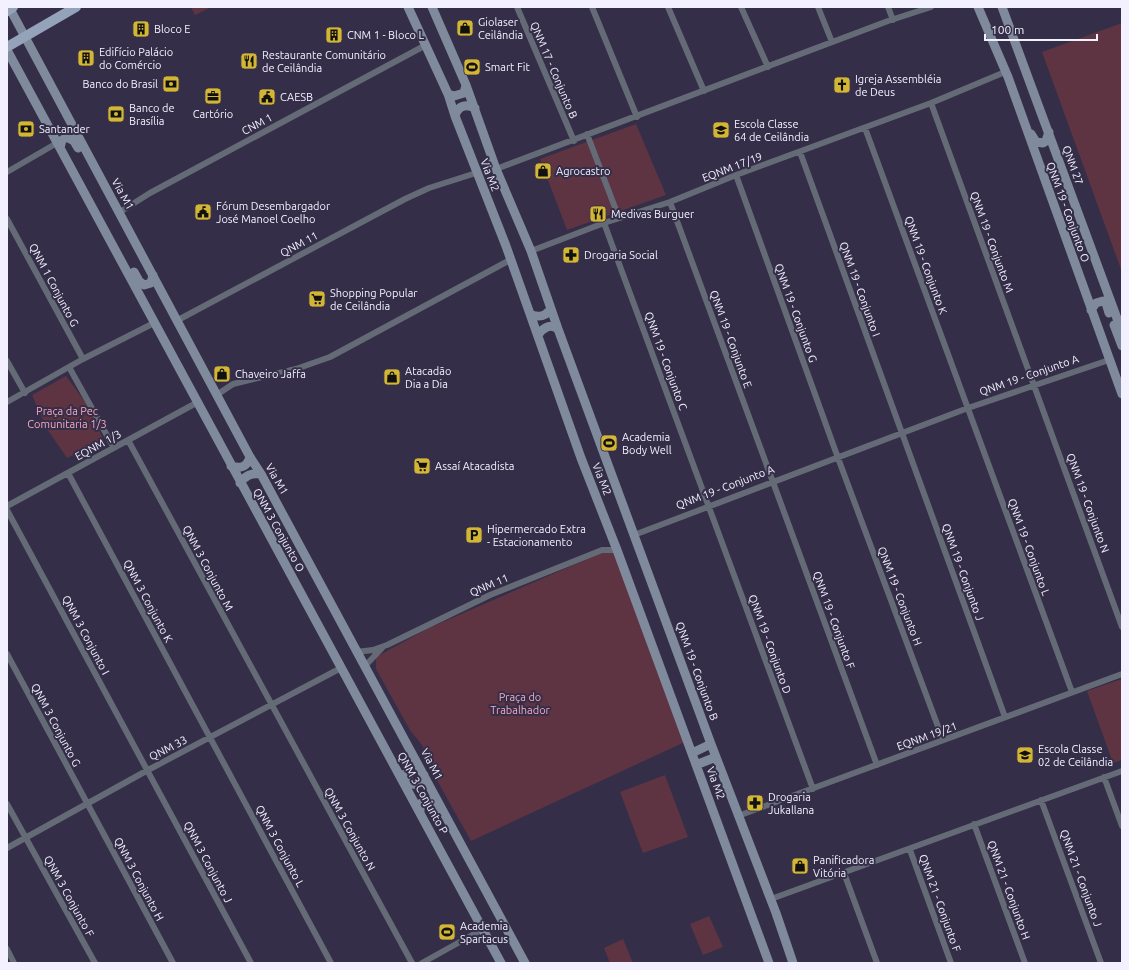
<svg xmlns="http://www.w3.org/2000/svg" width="1129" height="970" font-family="Ubuntu,sans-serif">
<rect width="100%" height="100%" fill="#342e48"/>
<path fill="#5e3443" d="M191,7h20l-16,8z
M1122,23v249l-80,-220z
M636,124l30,71 -99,35 -27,-71z
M66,376l22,30 16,35 -37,17 -20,-29 -15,-34z
M608,550l5,1 74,190 -216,100 -42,-75v-7l-7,-14 -12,-15 -34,-61v-12l53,-29z
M1122,679v81l-9,3 -26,-72z
M665,775l23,62 -45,16 -23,-61z
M709,916l14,31 -20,8 -13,-31z
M623,939l10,24h-23l-6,-15z"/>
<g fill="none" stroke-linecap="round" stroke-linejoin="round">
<path stroke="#646b77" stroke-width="6" d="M517,7l57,134
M592,7l45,110
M668,7l36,84
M741,7l27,60
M818,7l14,35
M888,7l5,13
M931,103l191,524
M865,128l207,564
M587,134l32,84
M800,152l205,565
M496,169l392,-148 43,-14
M7,172l50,-29
M736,175l102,283 105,282
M670,202l207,563
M120,212l30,-19 276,-148
M7,219l76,140
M604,223l209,566
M531,251l73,-28 66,-21 66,-27 195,-72 74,-31
M178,320l227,-121 24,-11 47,-15
M7,361l18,32
M69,367l45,81
M218,394l15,-10 63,-15 34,-12 180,-97
M7,402l76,-43 71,-36
M128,440l284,523
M68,473l263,490
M7,506l191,-104
M7,510l244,453
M634,535l334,-127 141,-48
M356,652l17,-2 14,-5 103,-50 112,-45h15
M7,654l166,309
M365,666l17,-18
M1104,777l18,49
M1041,800l60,163
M7,804l88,159
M738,816l384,-142
M974,824l51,139
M7,848l141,-78 193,-102
M910,850l41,113
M844,873l33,90
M771,899l351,-128
M7,949l7,14
M422,963l61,-34"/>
<path stroke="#7f8a9d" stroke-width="9" d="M9,7l241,450 11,17 264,489
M408,7l40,87 7,22 51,130 75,212 36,92 152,413
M432,7l34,78 30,84 35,82 27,78 153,415 65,169 17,50
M978,7l30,70 114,317
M1002,7l120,325
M7,50l494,913
M448,94l6,2 10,-3 2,-8
M455,116c3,-11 11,-12 20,-8
M1031,134l5,8 7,1 3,-2 3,-9
M60,148l2,-8 5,-3 7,4 4,7
M134,272l5,9 5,4 7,-2 2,-8
M1091,310l5,-7 7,-2 3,2 3,10
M530,314c9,4 15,3 21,-5
M1114,325l8,21
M538,335c5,-7 12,-12 20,-6
M231,466c10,3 16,1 19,-9
M240,483c6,-8 11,-10 21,-9
M692,753l19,-9
M696,765l20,-8
M405,774c4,7 7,14 16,9l3,-8
M420,812v-8l7,-4 4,2 7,9"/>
<path stroke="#94a2ba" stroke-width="10" d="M7,11l6,-4
M7,47l69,-40"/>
</g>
<defs>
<g id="shop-square" transform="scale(0.9)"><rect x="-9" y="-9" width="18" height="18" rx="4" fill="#d4b635" stroke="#342e48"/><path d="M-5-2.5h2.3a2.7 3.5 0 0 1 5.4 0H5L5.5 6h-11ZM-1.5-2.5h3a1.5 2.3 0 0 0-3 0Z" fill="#111"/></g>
<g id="building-square" transform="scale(0.9)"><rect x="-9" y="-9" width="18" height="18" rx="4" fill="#d4b635" stroke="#342e48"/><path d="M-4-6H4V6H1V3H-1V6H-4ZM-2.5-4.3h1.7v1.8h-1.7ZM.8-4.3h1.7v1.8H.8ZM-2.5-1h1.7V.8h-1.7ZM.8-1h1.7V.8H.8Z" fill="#111"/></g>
<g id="restaurant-square" transform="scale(0.9)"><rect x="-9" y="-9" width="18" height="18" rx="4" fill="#d4b635" stroke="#342e48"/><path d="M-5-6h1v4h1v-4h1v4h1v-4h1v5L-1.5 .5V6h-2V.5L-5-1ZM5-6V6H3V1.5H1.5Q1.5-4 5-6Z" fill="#111"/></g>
<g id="stadium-square" transform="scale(0.9)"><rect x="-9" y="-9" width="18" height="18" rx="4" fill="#d4b635" stroke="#342e48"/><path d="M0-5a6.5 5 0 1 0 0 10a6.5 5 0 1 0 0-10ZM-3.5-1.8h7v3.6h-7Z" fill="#111"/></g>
<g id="bank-square" transform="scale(0.9)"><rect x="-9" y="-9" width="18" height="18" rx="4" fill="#d4b635" stroke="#342e48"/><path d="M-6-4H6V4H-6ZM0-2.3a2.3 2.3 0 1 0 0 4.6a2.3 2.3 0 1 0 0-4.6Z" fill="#111"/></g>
<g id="church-square" transform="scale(0.9)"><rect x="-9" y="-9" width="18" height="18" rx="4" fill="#d4b635" stroke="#342e48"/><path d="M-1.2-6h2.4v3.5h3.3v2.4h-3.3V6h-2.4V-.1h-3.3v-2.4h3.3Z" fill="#111"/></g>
<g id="office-square" transform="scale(0.9)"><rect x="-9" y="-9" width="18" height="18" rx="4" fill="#d4b635" stroke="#342e48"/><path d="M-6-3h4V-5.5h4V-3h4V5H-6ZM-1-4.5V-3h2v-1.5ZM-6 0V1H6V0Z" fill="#111"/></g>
<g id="civic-square" transform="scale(0.9)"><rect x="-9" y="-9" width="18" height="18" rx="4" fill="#d4b635" stroke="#342e48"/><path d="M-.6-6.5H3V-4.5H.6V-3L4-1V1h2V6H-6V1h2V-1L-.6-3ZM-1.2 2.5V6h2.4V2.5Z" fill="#111"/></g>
<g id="school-square" transform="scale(0.9)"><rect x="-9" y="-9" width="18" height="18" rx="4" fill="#d4b635" stroke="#342e48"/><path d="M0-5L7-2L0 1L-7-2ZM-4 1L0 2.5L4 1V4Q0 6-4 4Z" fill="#111"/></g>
<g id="pharmacy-square" transform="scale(0.9)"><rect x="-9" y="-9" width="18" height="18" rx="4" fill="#d4b635" stroke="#342e48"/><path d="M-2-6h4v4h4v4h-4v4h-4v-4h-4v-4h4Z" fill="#111"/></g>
<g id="supermarket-square" transform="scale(0.9)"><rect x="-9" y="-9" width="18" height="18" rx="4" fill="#d4b635" stroke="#342e48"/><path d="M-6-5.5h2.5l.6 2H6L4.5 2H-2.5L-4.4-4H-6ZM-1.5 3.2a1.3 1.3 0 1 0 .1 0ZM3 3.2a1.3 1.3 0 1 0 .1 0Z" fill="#111"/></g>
<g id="parking-square" transform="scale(0.9)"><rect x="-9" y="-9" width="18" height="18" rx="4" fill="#d4b635" stroke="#342e48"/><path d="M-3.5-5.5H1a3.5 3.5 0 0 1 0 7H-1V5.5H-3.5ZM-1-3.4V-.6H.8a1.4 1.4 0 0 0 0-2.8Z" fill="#111"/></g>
</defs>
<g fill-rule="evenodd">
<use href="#shop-square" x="465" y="28"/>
<use href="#building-square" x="141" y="29"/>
<use href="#building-square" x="334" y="35"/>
<use href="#building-square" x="86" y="58"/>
<use href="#restaurant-square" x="249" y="61"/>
<use href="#stadium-square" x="472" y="67"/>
<use href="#bank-square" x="171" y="84"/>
<use href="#church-square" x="842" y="85"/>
<use href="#office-square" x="213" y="96"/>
<use href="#civic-square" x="267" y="97"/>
<use href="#bank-square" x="116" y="114"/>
<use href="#bank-square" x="26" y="129"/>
<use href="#school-square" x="721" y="130"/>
<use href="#shop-square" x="543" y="171"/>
<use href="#civic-square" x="203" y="212"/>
<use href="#restaurant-square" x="598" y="214"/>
<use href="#pharmacy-square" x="571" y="255"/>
<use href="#supermarket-square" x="317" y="299"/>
<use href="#shop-square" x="222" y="374"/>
<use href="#shop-square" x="392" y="377"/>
<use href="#stadium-square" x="609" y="443"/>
<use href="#supermarket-square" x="422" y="466"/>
<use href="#parking-square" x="474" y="535"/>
<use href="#school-square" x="1025" y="755"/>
<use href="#pharmacy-square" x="755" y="803"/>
<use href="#shop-square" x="800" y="866"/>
<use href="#stadium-square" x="447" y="932"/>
</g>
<g text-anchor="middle" stroke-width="4" stroke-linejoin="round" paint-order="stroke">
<g font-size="11" fill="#f3f1ff" stroke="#342e48" text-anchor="start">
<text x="478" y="26">Giolaser<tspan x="478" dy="13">Ceilândia</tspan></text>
<text x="154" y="33">Bloco E</text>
<text x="347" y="39">CNM 1 - Bloco L</text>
<text x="99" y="56">Edifício Palácio<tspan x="99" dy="13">do Comércio</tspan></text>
<text x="262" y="59">Restaurante Comunitário<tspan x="262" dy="13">de Ceilândia</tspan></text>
<text x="485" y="71">Smart Fit</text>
<text x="855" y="83">Igreja Assembléia<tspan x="855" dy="13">de Deus</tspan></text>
<text x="158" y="88" text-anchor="end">Banco do Brasil</text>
<text x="280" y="101">CAESB</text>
<text x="129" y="112">Banco de<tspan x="129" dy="13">Brasília</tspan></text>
<text x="213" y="118" text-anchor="middle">Cartório</text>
<text x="734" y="128">Escola Classe<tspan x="734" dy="13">64 de Ceilândia</tspan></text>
<text x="39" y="133">Santander</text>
<text x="556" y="175">Agrocastro</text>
<text x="216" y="210">Fórum Desembargador<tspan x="216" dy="13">José Manoel Coelho</tspan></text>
<text x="611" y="218">Medivas Burguer</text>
<text x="584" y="259">Drogaria Social</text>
<text x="330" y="297">Shopping Popular<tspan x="330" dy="13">de Ceilândia</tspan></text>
<text x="405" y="375">Atacadão<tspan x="405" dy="13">Dia a Dia</tspan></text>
<text x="235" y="378">Chaveiro Jaffa</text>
<text x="622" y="441">Academia<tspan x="622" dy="13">Body Well</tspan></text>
<text x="435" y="470">Assaí Atacadista</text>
<text x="487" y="533">Hipermercado Extra<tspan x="487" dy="13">- Estacionamento</tspan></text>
<text x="1038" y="753">Escola Classe<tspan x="1038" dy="13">02 de Ceilândia</tspan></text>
<text x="768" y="801">Drogaria<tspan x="768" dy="13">Jukallana</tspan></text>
<text x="813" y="864">Panificadora<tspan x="813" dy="13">Vitória</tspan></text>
<text x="460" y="930">Academia<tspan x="460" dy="13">Spartacus</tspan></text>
</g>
<g font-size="11" fill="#f3f1ff" stroke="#342e48">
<text transform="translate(554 70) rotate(67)" y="4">QNM 17 - Conjunto B</text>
<text transform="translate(257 124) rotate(-28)" y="4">CNM 1</text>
<text transform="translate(1073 165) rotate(70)" y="4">QNM 27</text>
<text transform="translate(732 167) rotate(-21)" y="4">EQNM 17/19</text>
<text transform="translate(490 175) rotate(69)" y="4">Via M2</text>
<text transform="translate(123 194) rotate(61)" y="4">Via M1</text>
<text transform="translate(1068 212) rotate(70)" y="4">QNM 19 - Conjunto O</text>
<text transform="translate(992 242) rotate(70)" y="4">QNM 19 - Conjunto M</text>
<text transform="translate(299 244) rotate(-28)" y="4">QNM 11</text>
<text transform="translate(926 265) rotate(70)" y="4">QNM 19 - Conjunto K</text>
<text transform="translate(54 285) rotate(62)" y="4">QNM 1 Conjunto G</text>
<text transform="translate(860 289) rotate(70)" y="4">QNM 19 - Conjunto I</text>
<text transform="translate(796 313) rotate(70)" y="4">QNM 19 - Conjunto G</text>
<text transform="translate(731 339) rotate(70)" y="4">QNM 19 - Conjunto E</text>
<text transform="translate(666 361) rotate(70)" y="4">QNM 19 - Conjunto C</text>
<text transform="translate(1029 375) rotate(-19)" y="4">QNM 19 - Conjunto A</text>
<text transform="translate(98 445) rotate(-29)" y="4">EQNM 1/3</text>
<text transform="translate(277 479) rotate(60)" y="4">Via M1</text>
<text transform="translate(602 479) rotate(68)" y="4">Via M2</text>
<text transform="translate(725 487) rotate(-21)" y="4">QNM 19 - Conjunto A</text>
<text transform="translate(1088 503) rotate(70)" y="4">QNM 19 - Conjunto N</text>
<text transform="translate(279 530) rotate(61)" y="4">QNM 3 Conjunto O</text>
<text transform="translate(1029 547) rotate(70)" y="4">QNM 19 - Conjunto L</text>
<text transform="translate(208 568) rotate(62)" y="4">QNM 3 Conjunto M</text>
<text transform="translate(963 572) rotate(70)" y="4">QNM 19 - Conjunto J</text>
<text transform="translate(489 585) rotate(-23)" y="4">QNM 11</text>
<text transform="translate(900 596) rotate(69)" y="4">QNM 19 - Conjunto H</text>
<text transform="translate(148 601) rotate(62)" y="4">QNM 3 Conjunto K</text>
<text transform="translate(834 620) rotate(70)" y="4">QNM 19 - Conjunto F</text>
<text transform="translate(86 635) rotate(62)" y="4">QNM 3 Conjunto I</text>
<text transform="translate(770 644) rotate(70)" y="4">QNM 19 - Conjunto D</text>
<text transform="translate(697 671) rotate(70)" y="4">QNM 19 - Conjunto B</text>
<text transform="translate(56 725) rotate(62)" y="4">QNM 3 Conjunto G</text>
<text transform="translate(927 736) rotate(-20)" y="4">EQNM 19/21</text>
<text transform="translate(168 748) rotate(-27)" y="4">QNM 33</text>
<text transform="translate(432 764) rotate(62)" y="4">Via M1</text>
<text transform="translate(716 783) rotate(70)" y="4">Via M2</text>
<text transform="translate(423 793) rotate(61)" y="4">QNM 3 Conjunto P</text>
<text transform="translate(350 829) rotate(61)" y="4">QNM 3 Conjunto N</text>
<text transform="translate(280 846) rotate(62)" y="4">QNM 3 Conjunto L</text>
<text transform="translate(208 862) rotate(62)" y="4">QNM 3 Conjunto J</text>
<text transform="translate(1081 878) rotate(70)" y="4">QNM 21 - Conjunto J</text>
<text transform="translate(139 879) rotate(62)" y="4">QNM 3 Conjunto H</text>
<text transform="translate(1009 890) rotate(70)" y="4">QNM 21 - Conjunto H</text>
<text transform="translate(69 896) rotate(61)" y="4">QNM 3 Conjunto F</text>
<text transform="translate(940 903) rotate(70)" y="4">QNM 21 - Conjunto F</text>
</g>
<g font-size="11" fill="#f8a8c2" stroke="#342e48">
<text x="67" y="415">Praça da Pec<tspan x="67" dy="13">Comunitaria 1/3</tspan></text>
<text x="520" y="701">Praça do<tspan x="520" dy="13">Trabalhador</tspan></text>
</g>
</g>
<rect width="1129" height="970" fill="none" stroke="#f3f1ff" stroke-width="16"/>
<path d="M985 34v6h112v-6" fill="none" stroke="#f3f1ff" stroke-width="2"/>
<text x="991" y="34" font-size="12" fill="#f3f1ff" stroke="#342e48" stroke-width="3" paint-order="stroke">100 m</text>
</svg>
